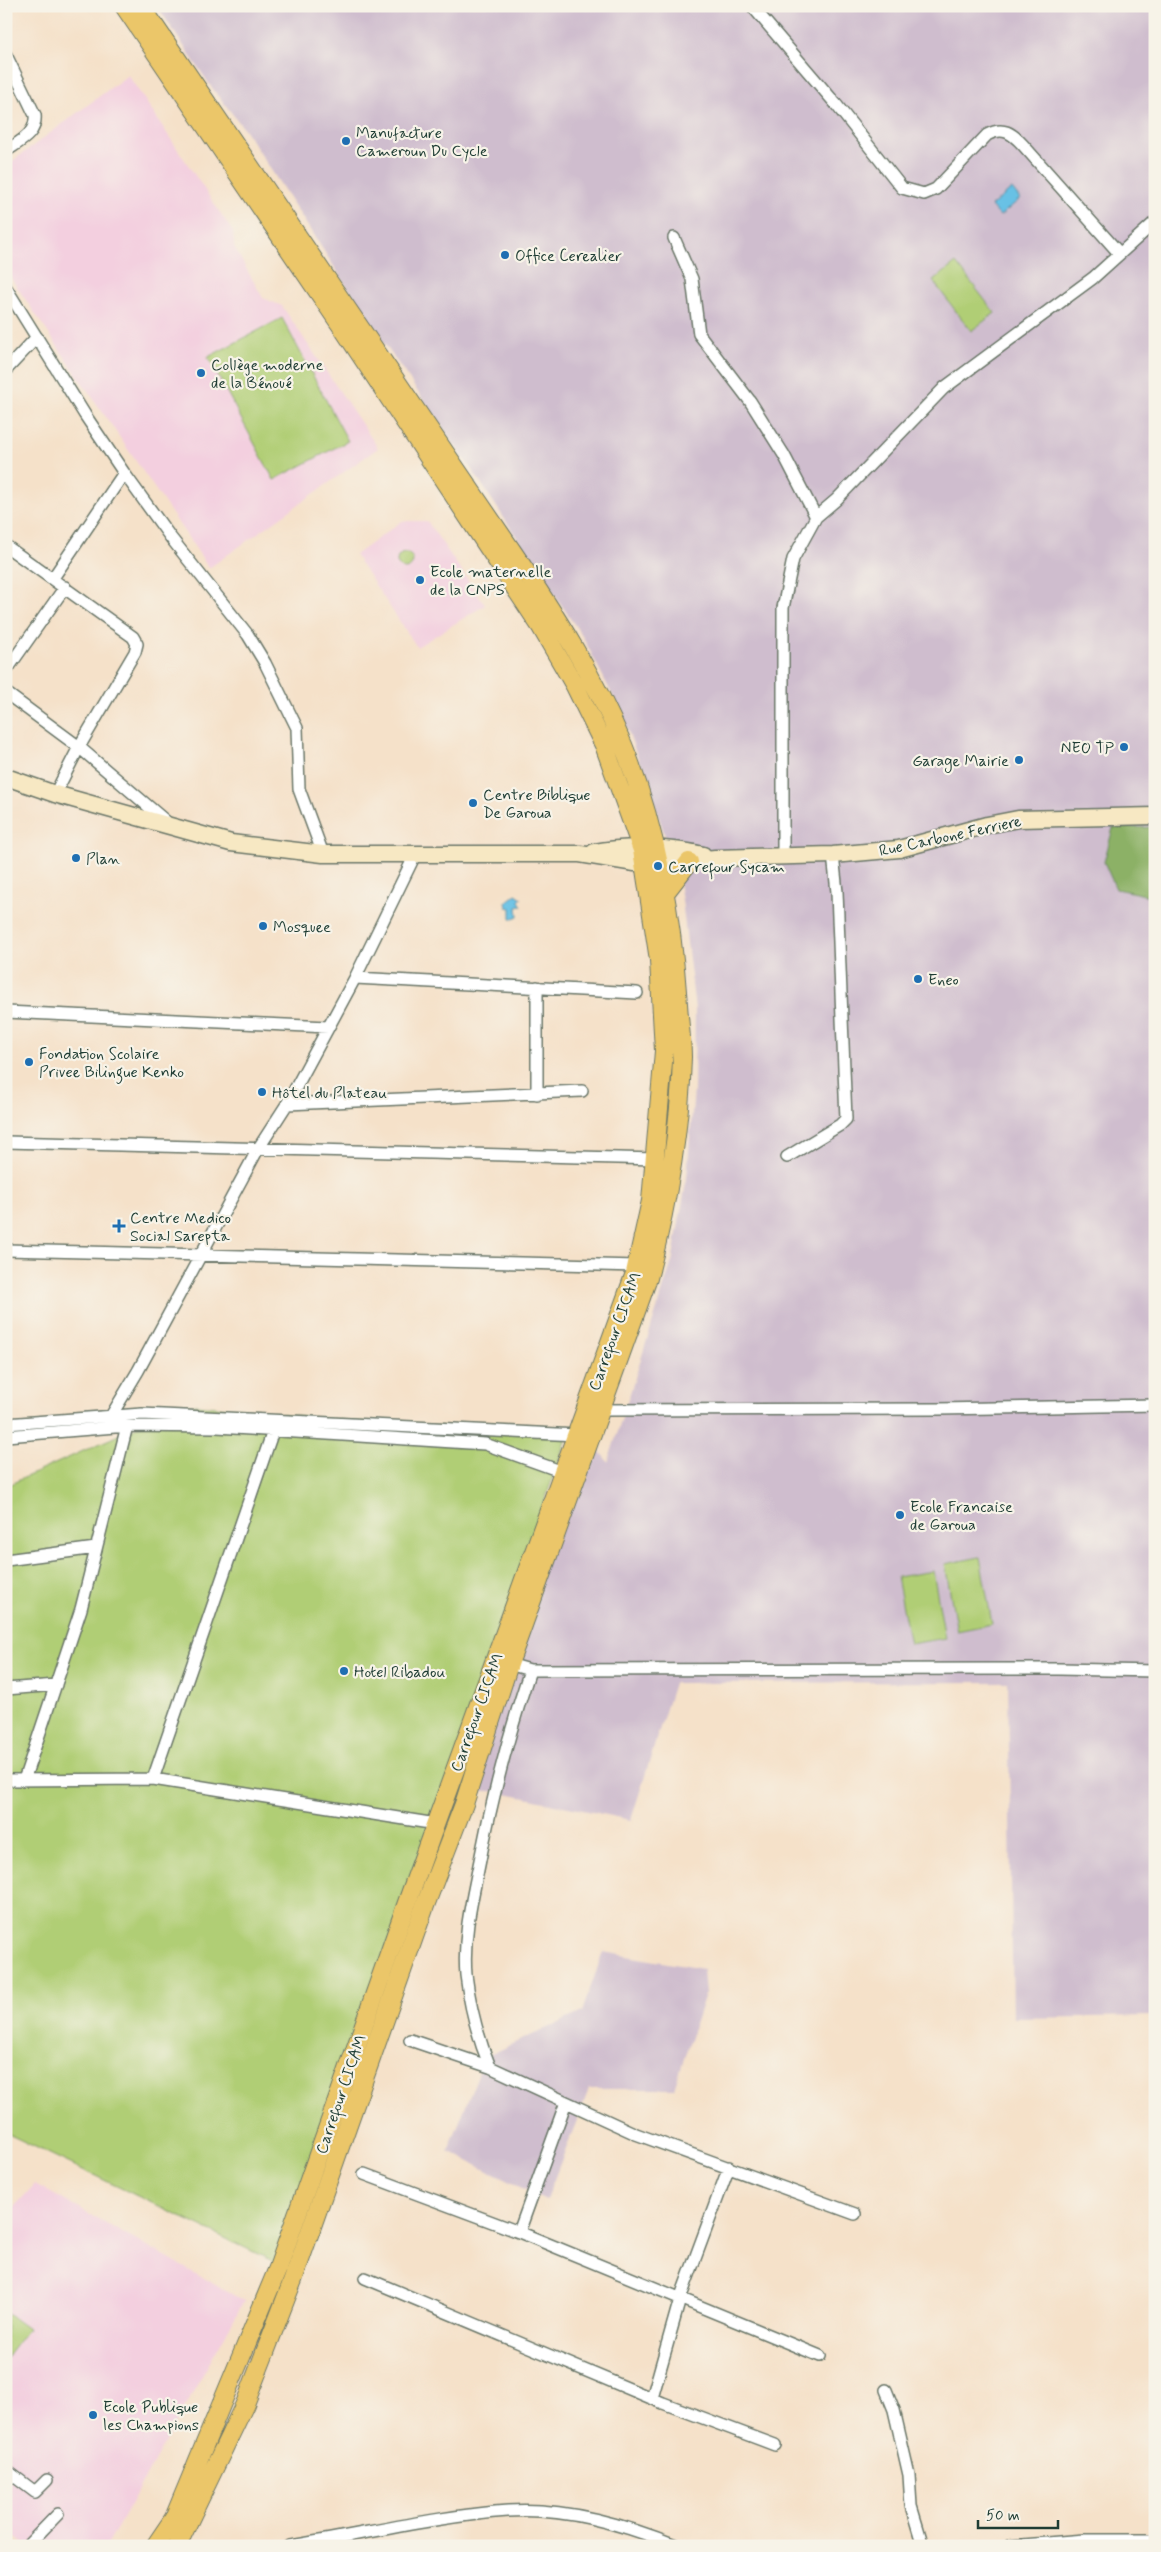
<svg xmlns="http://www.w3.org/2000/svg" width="1161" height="2552" font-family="Mynerve,sans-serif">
<rect width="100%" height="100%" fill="#f7f3e8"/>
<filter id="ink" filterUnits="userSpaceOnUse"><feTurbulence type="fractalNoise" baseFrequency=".02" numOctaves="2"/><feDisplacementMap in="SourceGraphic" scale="10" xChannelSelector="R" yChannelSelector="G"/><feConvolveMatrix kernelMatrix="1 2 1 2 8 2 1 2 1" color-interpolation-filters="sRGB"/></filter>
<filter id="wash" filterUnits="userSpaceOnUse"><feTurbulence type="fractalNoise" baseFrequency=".0096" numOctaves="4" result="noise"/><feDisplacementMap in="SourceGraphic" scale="20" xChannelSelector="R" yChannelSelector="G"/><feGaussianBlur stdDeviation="1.12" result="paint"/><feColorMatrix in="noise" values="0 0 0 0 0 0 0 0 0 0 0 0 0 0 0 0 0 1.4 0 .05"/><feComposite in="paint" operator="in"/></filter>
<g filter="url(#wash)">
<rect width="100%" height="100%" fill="#f5e1c9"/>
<path fill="#f3cfdf" d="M128,75l105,157 1,15 29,51 19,8 96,142 -169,120 -203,-297v-105z
M402,521h25l58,84 -68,42 -62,-92z
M35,2184l209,117 -137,245h-80l-21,-17v-313z"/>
<path fill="#cfbdce" d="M157,6h998v2010l-142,2 -5,-336 -334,1 -43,137 -140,-29h-37l128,-362 26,33 64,-200 15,-85 7,-88 1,-80 -13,-109 -5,-28 -26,-79 -30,-81 -37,-73 -103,-156 -97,-140 -139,-213 -35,-45z
M603,1952l100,17 2,25 -31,95h-85l-43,111 -98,-49 37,-94 97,-45z"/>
<path fill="#b0ce75" stroke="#688654" d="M956,263l39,50 -24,18 -38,-50z
M282,318l66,123 -74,39 -66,-123z
M397 561a8 8 0 1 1 16 0a8 8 0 1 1-16 0Z
M187,1404l203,21 179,5 -286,836 -277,-133v-647z
M980,1557l12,67 -35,7 -12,-67z
M933,1571l12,67 -35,6 -13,-67z
M6,2313l22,16 -22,29z"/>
<path fill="#8cb166" stroke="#56774d" d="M1155,827v70l-39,-8 -12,-27 9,-34z"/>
<path fill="#68c1e5" stroke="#447f8c" d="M1012,189l8,10 -20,17 -9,-10z
M516,894l6,4 -3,3 3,5 -5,1 1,9 -7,3v-11l-4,-1 -1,-5z"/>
</g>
<g filter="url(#ink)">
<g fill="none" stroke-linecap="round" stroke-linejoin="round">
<g stroke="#6a7668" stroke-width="14">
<path id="street" d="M752,6l83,97 67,85 22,6 12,-5 51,-54c16,-9 25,-2 36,10l96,108
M6,55l29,60c2,19 -15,26 -29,36
M674,238l18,41 7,55 51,67 34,54 32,62
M6,288l79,127 39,58 47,65 77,97 17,28 32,65 2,61 24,65
M6,370l31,-33
M6,546l127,91 4,7 -2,8 -56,95 -24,47
M53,578l71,-105
M6,671l59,-84
M6,693l73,54 90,77
M783,855v-247l10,-49 23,-42 20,-17 108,-112 149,-110 62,-56
M355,978l282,15
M6,1012l322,15
M537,1094v-107
M287,1104l295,-13
M6,1142l650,17
M787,1157l53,-32 6,-6 -9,-227 -4,-37
M6,1250l631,16
M600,1410l338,-1 217,-4
M111,1416l27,-45 120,-222 29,-45 68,-126 60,-123
M6,1424l136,-10 435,21
M6,1436l121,-10 90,1 268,17 78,28
M6,1560l90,-12
M509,1664l21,6 529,-1 96,2
M6,1689l50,-4
M153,1779l120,-348
M6,1780l147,-1 283,45
M24,1780l57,-171 46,-183
M410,2040l80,27 146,67 219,80
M490,2067c-12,-29 -20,-60 -24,-92 -3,-36 5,-71 12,-105 13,-68 30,-134 52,-200
M364,2174l155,58 301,124
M519,2232l47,-130
M365,2278l298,125 112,42
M886,2390l8,20 15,65 2,31 12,40
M652,2398l28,-99 49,-132
M6,2470l29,22 12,-12
M27,2546l31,-32
M290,2546c71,-11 147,-30 218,-35 56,-4 118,14 170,35
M1010,2546l74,-6h71"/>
</g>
<g stroke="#6a7668" stroke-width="19">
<path id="secondary" d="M6,777l49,17 176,49 92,11h257l55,9 24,1 56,-6 118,-3 66,-6 88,-24 31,-6 137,-3
M594,852c31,-6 78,-5 109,3"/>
</g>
<g stroke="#6a7668" stroke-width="20">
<path id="primary" d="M124,6l218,321 199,300 34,59 29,59 38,105 17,110 5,91 -13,150 -16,72 -226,624 -131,371 -104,250 -19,28
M141,6l371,545c42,62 82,124 111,194 33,81 49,171 55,259 1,17 4,36 4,53 -2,75 -15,149 -34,221l-139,386 -45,140 -38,99 -133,377 -48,124 -68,142
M664,894l25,-32"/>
</g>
<use href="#street" stroke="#fff" stroke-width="11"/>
<use href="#secondary" stroke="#f7e8c3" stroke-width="16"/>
<use href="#primary" stroke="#ebc669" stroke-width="18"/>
</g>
</g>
<g fill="#1f6fb2" stroke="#f7f3e8" stroke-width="2">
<circle cx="346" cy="141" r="5"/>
<circle cx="505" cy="255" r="5"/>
<circle cx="201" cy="373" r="5"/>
<circle cx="420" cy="580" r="5"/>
<circle cx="1124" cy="747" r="5"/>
<circle cx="1019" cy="760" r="5"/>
<circle cx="473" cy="803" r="5"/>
<circle cx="76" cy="858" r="5"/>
<circle cx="658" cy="866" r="5"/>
<circle cx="263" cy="926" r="5"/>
<circle cx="918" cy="979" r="5"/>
<circle cx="29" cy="1062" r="5"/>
<circle cx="262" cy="1092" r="5"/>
<path d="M116.5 1218.5h5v5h5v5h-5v5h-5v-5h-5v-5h5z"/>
<circle cx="900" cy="1515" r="5"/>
<circle cx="344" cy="1671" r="5"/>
<circle cx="93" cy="2415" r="5"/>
</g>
<g text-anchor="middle" stroke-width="4.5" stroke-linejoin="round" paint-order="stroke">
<g font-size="16" fill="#1f3d34" stroke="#f7f3e8" text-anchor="start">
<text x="356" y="138">Manufacture<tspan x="356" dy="18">Cameroun Du Cycle</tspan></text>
<text x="515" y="261">Office Cerealier</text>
<text x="211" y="370">Collège moderne<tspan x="211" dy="18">de la Bénoué</tspan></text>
<text x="430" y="577">Ecole maternelle<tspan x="430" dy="18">de la CNPS</tspan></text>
<text x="1114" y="753" text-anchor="end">NEO TP</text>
<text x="1009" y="766" text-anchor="end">Garage Mairie</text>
<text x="483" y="800">Centre Biblique<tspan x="483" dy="18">De Garoua</tspan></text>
<text x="86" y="864">Plan</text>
<text x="668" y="872">Carrefour Sycam</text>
<text x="273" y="932">Mosquee</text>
<text x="928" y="985">Eneo</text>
<text x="39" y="1059">Fondation Scolaire<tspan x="39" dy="18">Privee Bilingue Kenko</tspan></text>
<text x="272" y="1098">Hôtel du Plateau</text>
<text x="130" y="1223">Centre Medico<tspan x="130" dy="18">Social Sarepta</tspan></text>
<text x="910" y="1512">Ecole Francaise<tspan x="910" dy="18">de Garoua</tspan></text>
<text x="354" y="1677">Hotel Ribadou</text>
<text x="103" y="2412">Ecole Publique<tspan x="103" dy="18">les Champions</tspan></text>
</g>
<g font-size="16" fill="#1f3d34" stroke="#f7f3e8">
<text transform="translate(950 835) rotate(-12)" y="6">Rue Carbone Ferriere</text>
<text transform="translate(614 1331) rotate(-70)" y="6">Carrefour CICAM</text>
<text transform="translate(476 1712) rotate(-70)" y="6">Carrefour CICAM</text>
<text transform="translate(340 2094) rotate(-71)" y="6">Carrefour CICAM</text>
</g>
</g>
<rect width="1161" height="2552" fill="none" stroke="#f7f3e8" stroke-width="25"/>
<path d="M978 2520v8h80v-8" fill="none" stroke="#1f3d34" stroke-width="2.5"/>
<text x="986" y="2520" font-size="15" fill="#1f3d34" stroke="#f7f3e8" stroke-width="4" paint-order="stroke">50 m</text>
</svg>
